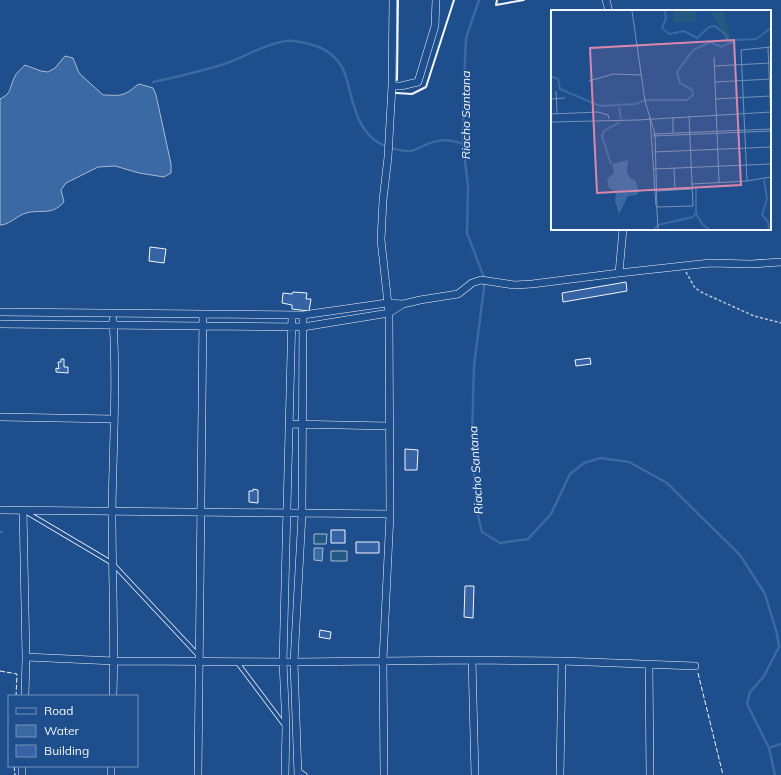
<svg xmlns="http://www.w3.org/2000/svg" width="781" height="775" font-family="Mulish,sans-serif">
<rect width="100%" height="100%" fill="#1f4e8c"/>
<path fill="#245a82" stroke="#a8bbd7" d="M314,534h13l-1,10h-12z
M331,551h16v10h-16z"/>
<path fill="#3b69a3" stroke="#a8bbd7" d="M65,56l8,2 6,15 24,22c9,0 17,2 25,-3 4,-2 7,-6 11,-8l14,4 3,7 15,69v9l-7,4 -25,-4 -24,-7 -17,1 -32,16 -5,7 3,12c-13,15 -25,6 -41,12 -8,4 -15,11 -23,11v-126c12,-6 9,-10 14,-21 2,-5 7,-9 11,-13l16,6 7,1 7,-4z
M314,548h9l-1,13 -8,-1z"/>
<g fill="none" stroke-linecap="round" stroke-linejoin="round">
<path stroke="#3b69a3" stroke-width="2.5" d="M479,0l-13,38 -2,42 -1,64 5,42 -1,47 18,47 -11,86 -2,74 4,68 6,24 18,11 28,-4 23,-25 19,-40 14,-11 16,-5 29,4 38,21 73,72 25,39 12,40 2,13 -15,29 -14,16 -3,12 22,44 6,27
M153,82c23,-5 45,-10 68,-17 21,-6 42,-21 65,-24 10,-1 20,2 30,5 14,5 26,16 30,31 7,23 10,53 33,66 7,4 24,9 32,8 5,-1 10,-4 14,-6 14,-6 24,-6 38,-1
M0,531l2,1
M769,748l12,-4"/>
</g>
<path fill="#3563a3" stroke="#f2f6ff" d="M150,247l16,2 -2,14 -15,-2z
M626,282l1,9 -64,11 -1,-9z
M293,292l14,1 -1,6h5l-2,12 -17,-2v-4l-10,-2 1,-10 9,1z
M590,358l1,6 -15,2 -1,-6z
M61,359h3v8h4v6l-12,-1v-4l3,1 -1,-7h3z
M405,449l13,1 -1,20h-12z
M253,489l5,1v13l-9,-1v-11h4z
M331,530h14v13h-14z
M356,542h23v11h-23z
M465,586h9l-1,32 -9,-1z
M320,630l11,2 -1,7 -11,-2z"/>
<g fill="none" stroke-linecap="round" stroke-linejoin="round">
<g stroke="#f2f6ff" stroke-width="5">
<path id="lane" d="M26,512l86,51 86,92
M237,662l48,64
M298,770l7,5"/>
</g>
<g stroke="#f2f6ff" stroke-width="8">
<path id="street" d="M606,0l3,11
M392,86h9l17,-4 17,-56 1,-26
M619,273l4,-44
M0,312l303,3 84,-12 16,1
M0,324l303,3 86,-14 14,-9 17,-4 38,-6 14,-11 9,-3 33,5 18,-1 87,-11 91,-10 41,1 30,-2
M0,417l114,2
M290,424l99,2
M0,510l390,4
M23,510l3,147 -1,39
M26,657l88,4 180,1 178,-2 90,1 133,5
M472,660l3,115
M649,664l1,111
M113,696c2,-62 -1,-123 -1,-185 1,-64 5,-128 1,-191
M22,775v-9
M111,775v-9
M198,775l5,-461
M285,775l1,-48 -3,-65 9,-347
M298,775l-4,-113 8,-148 1,-199
M384,775l-1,-115 7,-146 -1,-201 -8,-73 2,-40 5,-43 4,-71 1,-86
M560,775l2,-114"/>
</g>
<path stroke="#b3c4dc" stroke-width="1.5" stroke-dasharray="3 2" stroke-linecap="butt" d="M686,272l9,16 8,5 51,23 27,7"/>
<use href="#lane" stroke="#1f4e8c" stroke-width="3.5"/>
<use href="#street" stroke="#1f4e8c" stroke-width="7"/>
<path stroke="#f2f6ff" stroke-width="1" stroke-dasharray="5 2" stroke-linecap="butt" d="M0,671l17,3 -1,22
M698,673l25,102
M14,766l1,9"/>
<path stroke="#f2f6ff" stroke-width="2" d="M497,0l-1,5 28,-5
M397,80l1,-80
M396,93l16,1 14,-7 28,-87"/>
</g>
<g text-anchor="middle" stroke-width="3" stroke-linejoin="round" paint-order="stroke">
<g font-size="12" font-style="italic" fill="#f2f6ff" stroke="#1f4e8c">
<text transform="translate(466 115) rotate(-90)" y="4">Riacho Santana</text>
<text transform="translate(476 470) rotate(-94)" y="4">Riacho Santana</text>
</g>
</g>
<g transform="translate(551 10)">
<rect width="220" height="220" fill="#1f4e8c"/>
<path d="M123,1h22v11h-23zM173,1l7,28h-3l-17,-27z" fill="#245a82"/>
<path d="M77,150l-1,13 4,6 4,1 4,12 -2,3 -9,1 -9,18 -4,-13 1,-9 -7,-4 -2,-9 7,-6 -2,-9z" fill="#3b69a3"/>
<path fill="none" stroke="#3b69a3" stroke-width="2" d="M114,1l1,7 -4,10 7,6 15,-3 13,7 12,-11 6,-1 10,8 4,9M0,66l7,3 2,10 40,17 36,-2 9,-4h42l6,-5 -1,-5 -12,-7 -3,-11 16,-22 17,-8 11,5 16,-7 19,-1 15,-11M68,97l2,12M60,154l-9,-28 2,-5 16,-9M213,170l3,19 -5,16 6,7 1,7M145,203l6,11 7,5M103,219l4,-4 35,-8 3,-5v-25"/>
<path fill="none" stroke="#7391ba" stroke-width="1" d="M81,1l13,90 10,33 2,77M217,37l3,75M163,47l5,125M163,56l57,-3M38,71l24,-7 29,1M164,72l56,-3M5,81l1,22M0,89l14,-1M164,89l55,-3M0,104l47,-2 10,3 1,4M99,107l6,89M122,107v16M0,112l87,-2 133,-8M102,124l118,-5M102,126l118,-5M103,142l117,-5M123,158l1,22M103,159l117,-5M196,171l-6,-131 30,-3M141,174l55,-3 24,-4M106,181l35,-2M105,197l37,-1 -4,-90M106,201l1,18"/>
<path fill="#da87ad" fill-opacity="0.15" stroke="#da87ad" stroke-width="2" d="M183,30l7,145 -144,8 -7,-145z"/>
<rect width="220" height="220" fill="none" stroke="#f2f6ff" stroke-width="2"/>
</g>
<rect x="8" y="695" width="130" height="72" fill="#1f4e8c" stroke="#7391ba"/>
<rect x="16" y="708" width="20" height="6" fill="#1f4e8c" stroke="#7391ba"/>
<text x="44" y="715" font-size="12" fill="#f2f6ff">Road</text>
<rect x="16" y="725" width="20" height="12" fill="#3b69a3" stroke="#7391ba"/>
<text x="44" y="735" font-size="12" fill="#f2f6ff">Water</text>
<rect x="16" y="745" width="20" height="12" fill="#3563a3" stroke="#7391ba"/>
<text x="44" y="755" font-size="12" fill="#f2f6ff">Building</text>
</svg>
